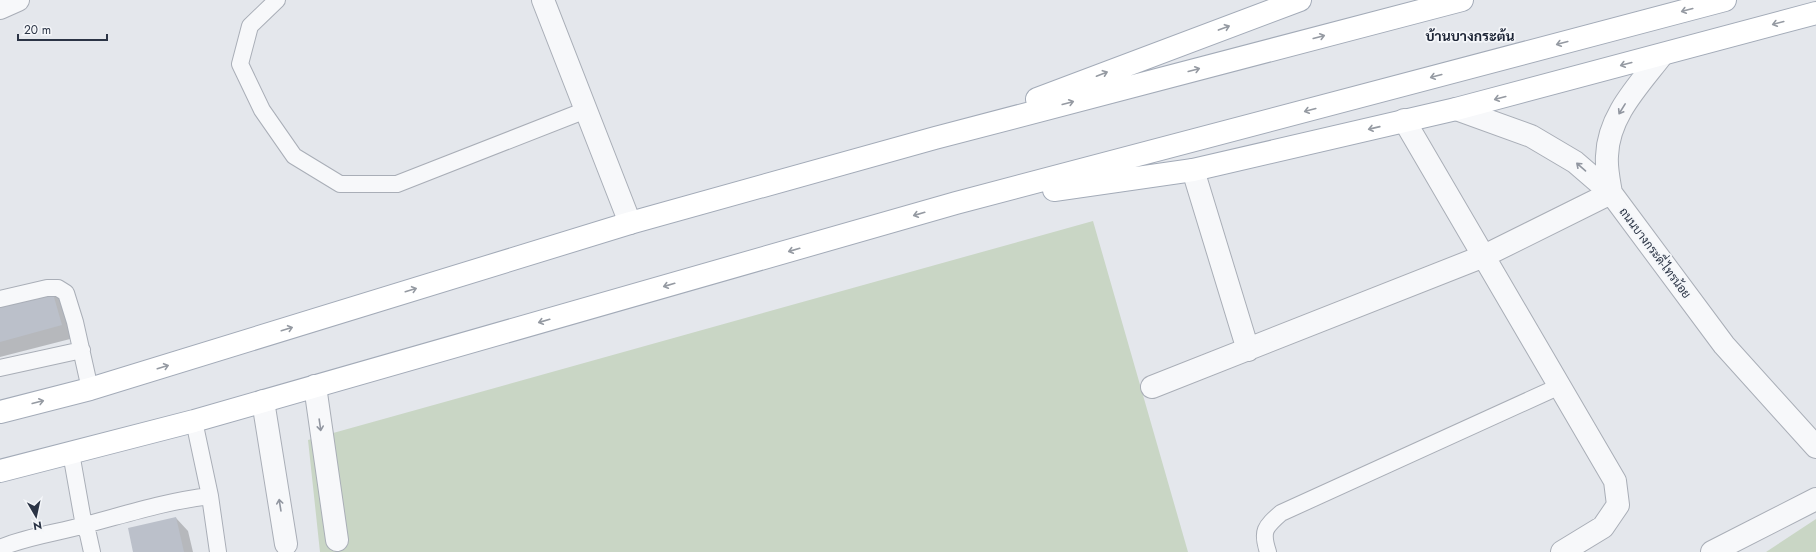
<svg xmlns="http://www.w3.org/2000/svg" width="1816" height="552" font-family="Jost,Sarabun,sans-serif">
<rect width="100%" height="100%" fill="#e4e7ec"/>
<path fill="#c9d6c5" d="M1093,221l95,331h-868l-12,-112z
M1816,519v33h-50z"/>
<path fill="#0003" d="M52,291l13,13 9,34 -74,19v-52z
M176,518l12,13 5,21h-59z"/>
<path fill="#bbc0ca" d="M52,290l10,35 -62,17v-38z
M176,517l8,35h-51l-5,-24z"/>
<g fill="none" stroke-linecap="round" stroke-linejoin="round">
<g stroke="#a9aeb7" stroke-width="18">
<path id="lane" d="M277,0l-27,26 -10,38 22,46 32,46 46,28h57l189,-74
M0,299l47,-11h11l8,5 9,29 15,67
M0,368l82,-18
M194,421l16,75 8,56
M71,453l13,73 4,8 4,18
M0,548c28,-12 57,-15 85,-23 42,-11 82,-24 125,-29
M1268,552c-7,-21 -3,-25 13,-39l279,-127"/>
</g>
<g stroke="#a9aeb7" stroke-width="24">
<path id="street" d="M543,0l87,223
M0,8l18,-8
M1456,109l75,27 44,26 36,31 113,152 92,102
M1404,120l211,361 3,24 -15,22 -41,25
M1193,170l55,180
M1611,193c-2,-12 -5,-25 -4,-37 1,-40 32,-71 55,-101
M315,386l22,154
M1152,387l332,-131 127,-63
M263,401l23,143
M1712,552l104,-53"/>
</g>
<g stroke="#a3abb8" stroke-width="24">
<path id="primary" d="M1037,99l263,-99
M1054,190l139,-20 263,-61 360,-96
M0,412l90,-23 540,-166 305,-85 527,-138
M0,471l194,-50 762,-218 769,-203"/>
</g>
<use href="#lane" stroke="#f7f8fa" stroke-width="16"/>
<use href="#street" stroke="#f7f8fa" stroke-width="22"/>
<use href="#primary" stroke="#fff" stroke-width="22"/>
</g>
<defs><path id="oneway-shaft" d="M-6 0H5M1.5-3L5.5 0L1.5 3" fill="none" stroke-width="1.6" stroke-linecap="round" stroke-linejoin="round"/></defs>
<g stroke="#959aa2">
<use href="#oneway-shaft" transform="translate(1687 10) rotate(165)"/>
<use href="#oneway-shaft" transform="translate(1778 23) rotate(165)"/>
<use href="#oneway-shaft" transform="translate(1224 28) rotate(-20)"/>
<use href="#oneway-shaft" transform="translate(1319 37) rotate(-15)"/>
<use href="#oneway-shaft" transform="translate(1562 43) rotate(165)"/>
<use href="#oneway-shaft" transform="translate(1626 64) rotate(165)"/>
<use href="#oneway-shaft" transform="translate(1194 70) rotate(-15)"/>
<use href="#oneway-shaft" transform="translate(1102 74) rotate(-21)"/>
<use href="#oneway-shaft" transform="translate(1436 76) rotate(165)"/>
<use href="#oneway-shaft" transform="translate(1500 98) rotate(165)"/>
<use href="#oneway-shaft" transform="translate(1068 103) rotate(-15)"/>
<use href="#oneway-shaft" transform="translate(1310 110) rotate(165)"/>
<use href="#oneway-shaft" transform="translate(1374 128) rotate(167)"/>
<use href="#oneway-shaft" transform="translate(919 214) rotate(164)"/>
<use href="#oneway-shaft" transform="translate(794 250) rotate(164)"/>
<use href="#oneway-shaft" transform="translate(669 285) rotate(164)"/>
<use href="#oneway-shaft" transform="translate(411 290) rotate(-17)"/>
<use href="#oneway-shaft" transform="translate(544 321) rotate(164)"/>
<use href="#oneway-shaft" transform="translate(287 329) rotate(-17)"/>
<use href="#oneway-shaft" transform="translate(163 367) rotate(-17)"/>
<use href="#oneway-shaft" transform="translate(38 402) rotate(-14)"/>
</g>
<g stroke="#9196a0">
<use href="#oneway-shaft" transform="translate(1622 109) rotate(122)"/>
<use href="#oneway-shaft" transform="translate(1581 167) rotate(-139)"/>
<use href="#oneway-shaft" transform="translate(320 425) rotate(82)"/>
<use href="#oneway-shaft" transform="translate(280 505) rotate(-99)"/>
</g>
<g text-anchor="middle" stroke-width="3.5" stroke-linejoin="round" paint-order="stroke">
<g font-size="12" fill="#2b3445" stroke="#f4f6f9">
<text transform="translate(1655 253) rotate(53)" y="4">ถนนบางกระดี่-ไทรน้อย</text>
</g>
<g font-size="14" font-weight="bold" fill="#1d2536" stroke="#f4f6f9">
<text x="1470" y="41">บ้านบางกระต้น</text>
</g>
</g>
<g transform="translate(36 516) rotate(171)" stroke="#f4f6f9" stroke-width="3" paint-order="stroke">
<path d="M0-3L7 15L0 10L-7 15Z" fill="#2b3445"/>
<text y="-6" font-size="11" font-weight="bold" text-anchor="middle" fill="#2b3445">N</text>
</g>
<path d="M18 34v6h89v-6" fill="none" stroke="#2b3445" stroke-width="2"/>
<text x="24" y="34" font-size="12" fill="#2b3445" stroke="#f4f6f9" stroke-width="3" paint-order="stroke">20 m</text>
</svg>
